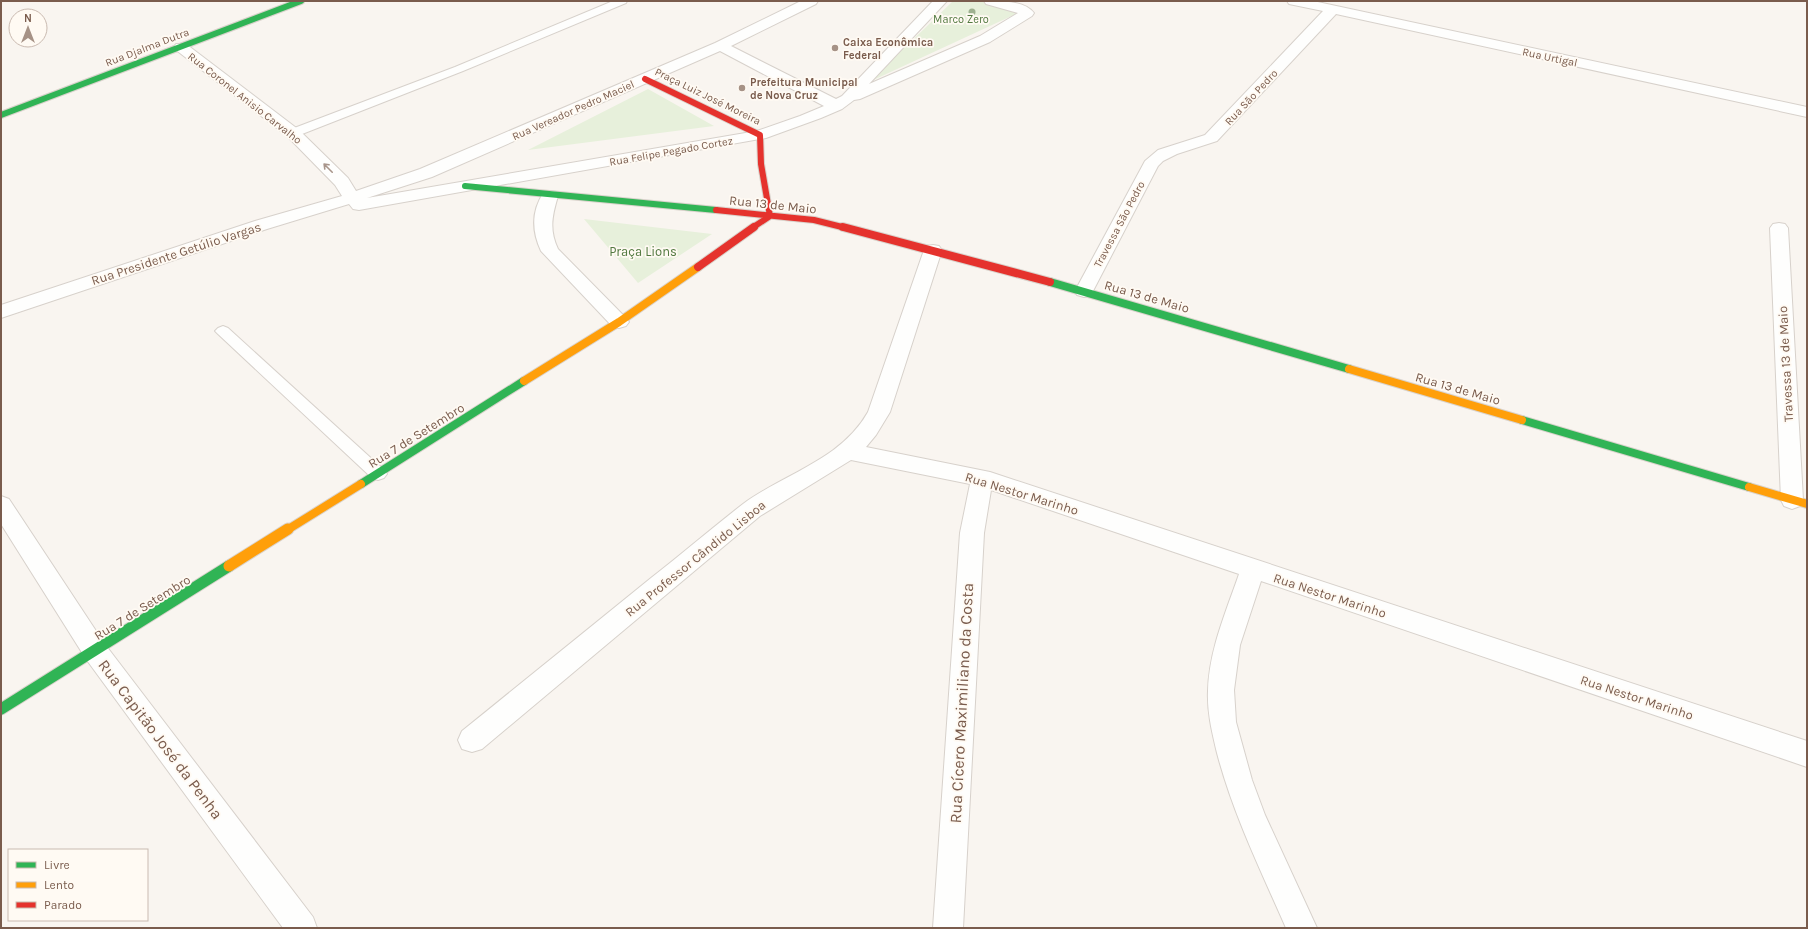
<svg xmlns="http://www.w3.org/2000/svg" width="1808" height="929" font-family="Karla,sans-serif">
<rect width="100%" height="100%" fill="#f9f5f0"/>
<path fill="#e7f0db" d="M953,1h28l37,12 -149,69z
M648,89l66,37 -186,24z
M584,219l128,15 -74,49z"/>
<g fill="none" stroke-linecap="round" stroke-linejoin="round">
<g stroke="#d7d1cb" stroke-width="2">
<path id="lane" d="M613,1h14l-1,2 -163,68 -166,65h-8l-2,-3 2,-3 166,-63z
M223,326l5,2 156,142 3,4 -3,4 -6,2 -6,-2 -154,-144 -3,-3 3,-3z"/>
</g>
<g stroke="#d7d1cb" stroke-width="2">
<path id="street" d="M801,1h17l-2,3 -85,42 105,53 6,-3 91,-95h14l-78,83 111,-48 38,-23 -32,-9 -2,-3c15,0 40,-1 50,12l-2,3 -42,26 -130,57 -6,1 -12,9 -21,9 -55,20 -407,72 -6,-1 -4,-5 -82,25 -266,89v-13l254,-84 87,-25 -7,-11 -48,-49 -111,-86 -2,-3 2,-3h10l113,86 49,48 8,13 64,-22 295,-126zM720,51l104,55 -24,10 -43,15 -390,67 65,-21z
M1287,1h26l494,106v10l-471,-103 -119,127 -40,13 -14,7 -5,5 -65,125 -2,4 -7,2 -7,-2 -2,-4 70,-130 13,-11 47,-15 118,-124 -34,-7z
M550,191l6,1 2,4c-6,20 -9,34 0,53l68,69 3,4 -3,4 -7,2 -7,-2 -71,-75c-9,-19 -10,-40 3,-59z
M1779,223l6,1 3,4 15,272 -3,6 -8,3 -8,-3 -3,-6 -11,-272 3,-4z
M933,245l6,1 3,4 -52,162 -14,23 -10,12 124,25 817,269v26l-546,-186 -21,64 -6,45 2,32 16,58 13,35 52,113h-31c-25,-57 -53,-114 -69,-175 -5,-21 -10,-41 -9,-62 1,-41 18,-79 31,-117l-248,-84 -7,43 -21,395h-30l27,-395 10,-49 -119,-24 -91,56 -278,233 -10,3 -10,-3 -4,-9 4,-9c63,-51 126,-102 189,-153 31,-24 61,-50 92,-74 42,-31 98,-44 125,-92l56,-162 3,-4z
M1,496l8,3 95,144 209,274 4,11h-34l-197,-269 -85,-135z"/>
</g>
<g stroke="#d9d2cb" stroke-width="8">
<path id="fast-far2" d="M1,115l300,-114
M465,186l251,24"/>
</g>
<g stroke="#d9d2cb" stroke-width="10">
<path id="fast-far1" d="M1050,282l299,87
M1522,420l227,67
M361,484l163,-103"/>
</g>
<g stroke="#d9d2cb" stroke-width="13">
<path id="fast" d="M1,709l228,-143"/>
</g>
<g stroke="#d9d2cb" stroke-width="10">
<path id="slow-far1" d="M1349,369l173,51
M524,381l95,-59 79,-55
M1749,487l58,17
M287,530l74,-46"/>
</g>
<g stroke="#d9d2cb" stroke-width="13">
<path id="slow" d="M229,566l59,-37"/>
</g>
<g stroke="#d9d2cb" stroke-width="8">
<path id="jam-far1" d="M645,79l115,56 1,29 9,52 -18,12
M716,210l98,10 32,8"/>
</g>
<g stroke="#d9d2cb" stroke-width="10">
<path id="jam" d="M843,227l207,55
M698,267l56,-40"/>
</g>
<use href="#lane" fill="#fefefd" fill-rule="evenodd"/>
<use href="#street" fill="#fefefd" fill-rule="evenodd"/>
<use href="#fast-far2" stroke="#30b455" stroke-width="6"/>
<use href="#fast-far1" stroke="#30b455" stroke-width="8"/>
<use href="#fast" stroke="#30b455" stroke-width="11"/>
<use href="#slow-far1" stroke="#ff9f0a" stroke-width="8"/>
<use href="#slow" stroke="#ff9f0a" stroke-width="11"/>
<use href="#jam-far1" stroke="#e5322d" stroke-width="6"/>
<use href="#jam" stroke="#e5322d" stroke-width="8"/>
</g>
<circle fill="#9eb190" cx="972" cy="12" r="3.5"/>
<defs><path id="oneway-shaft" d="M-6 0H5M1.5-3L5.5 0L1.5 3" fill="none" stroke-width="1.6" stroke-linecap="round" stroke-linejoin="round"/></defs>
<use stroke="#a8958b" href="#oneway-shaft" transform="translate(328 168) rotate(-135)"/>
<g fill="#a69286" stroke="#fffaf3" stroke-width="1.5">
<circle cx="835" cy="48" r="4"/>
<circle cx="742" cy="88" r="4"/>
</g>
<g text-anchor="middle" stroke-width="3.5" stroke-linejoin="round" paint-order="stroke">
<g font-size="11" fill="#537a41" stroke="#fffaf3">
<text x="961" y="23">Marco Zero</text>
</g>
<g font-size="11" font-weight="bold" fill="#7a5c4d" stroke="#fffaf3" text-anchor="start">
<text x="843" y="46">Caixa Econômica<tspan x="843" dy="13">Federal</tspan></text>
<text x="750" y="86">Prefeitura Municipal<tspan x="750" dy="13">de Nova Cruz</tspan></text>
</g>
<g font-size="11" fill="#7a5c4d" stroke="#fffaf3">
<text transform="translate(147 47) rotate(-21)" y="4">Rua Djalma Dutra</text>
<text transform="translate(1550 57) rotate(12)" y="4">Rua Urtigal</text>
<text transform="translate(708 96) rotate(26)" y="4">Praça Luiz José Moreira</text>
<text transform="translate(1251 97) rotate(-47)" y="4">Rua São Pedro</text>
<text transform="translate(245 98) rotate(38)" y="4">Rua Coronel Anisio Carvalho</text>
<text transform="translate(573 110) rotate(-24)" y="4">Rua Vereador Pedro Maciel</text>
<text transform="translate(671 151) rotate(-10)" y="4">Rua Felipe Pegado Cortez</text>
<text transform="translate(1119 224) rotate(-62)" y="4">Travessa São Pedro</text>
</g>
<g font-size="13" fill="#7a5c4d" stroke="#fffaf3">
<text transform="translate(773 204) rotate(6)" y="5">Rua 13 de Maio</text>
<text transform="translate(176 253) rotate(-18)" y="5">Rua Presidente Getúlio Vargas</text>
<text transform="translate(1147 296) rotate(16)" y="5">Rua 13 de Maio</text>
<text transform="translate(1785 364) rotate(-93)" y="5">Travessa 13 de Maio</text>
<text transform="translate(1458 388) rotate(16)" y="5">Rua 13 de Maio</text>
<text transform="translate(416 435) rotate(-32)" y="5">Rua 7 de Setembro</text>
<text transform="translate(1022 493) rotate(17)" y="5">Rua Nestor Marinho</text>
<text transform="translate(695 558) rotate(-39)" y="5">Rua Professor Cândido Lisboa</text>
<text transform="translate(1330 595) rotate(18)" y="5">Rua Nestor Marinho</text>
<text transform="translate(142 607) rotate(-32)" y="5">Rua 7 de Setembro</text>
<text transform="translate(1637 697) rotate(18)" y="5">Rua Nestor Marinho</text>
</g>
<g font-size="13" fill="#537a41" stroke="#fffaf3">
<text x="643" y="256">Praça Lions</text>
</g>
<g font-size="16" fill="#7a5c4d" stroke="#fffaf3">
<text transform="translate(961 703) rotate(-87)" y="6">Rua Cícero Maximiliano da Costa</text>
<text transform="translate(161 739) rotate(53)" y="6">Rua Capitão José da Penha</text>
</g>
</g>
<rect width="1808" height="929" fill="none" stroke="#7a5c4d" stroke-width="4"/>
<rect x="8" y="849" width="140" height="72" fill="#fffaf3" stroke="#cabbb1"/>
<rect x="16" y="862" width="20" height="6" fill="#30b455" stroke="#cabbb1"/>
<text x="44" y="869" font-size="12" fill="#7a5c4d">Livre</text>
<rect x="16" y="882" width="20" height="6" fill="#ff9f0a" stroke="#cabbb1"/>
<text x="44" y="889" font-size="12" fill="#7a5c4d">Lento</text>
<rect x="16" y="902" width="20" height="6" fill="#e5322d" stroke="#cabbb1"/>
<text x="44" y="909" font-size="12" fill="#7a5c4d">Parado</text>
<g transform="translate(28 28)"><circle r="19" fill="#fffaf3" stroke="#cabbb1"/>
<path d="M0-3L7 15L0 10L-7 15Z" fill="#a69286"/>
<text y="-6" font-size="11" font-weight="bold" text-anchor="middle" fill="#7a5c4d">N</text>
</g>
</svg>
